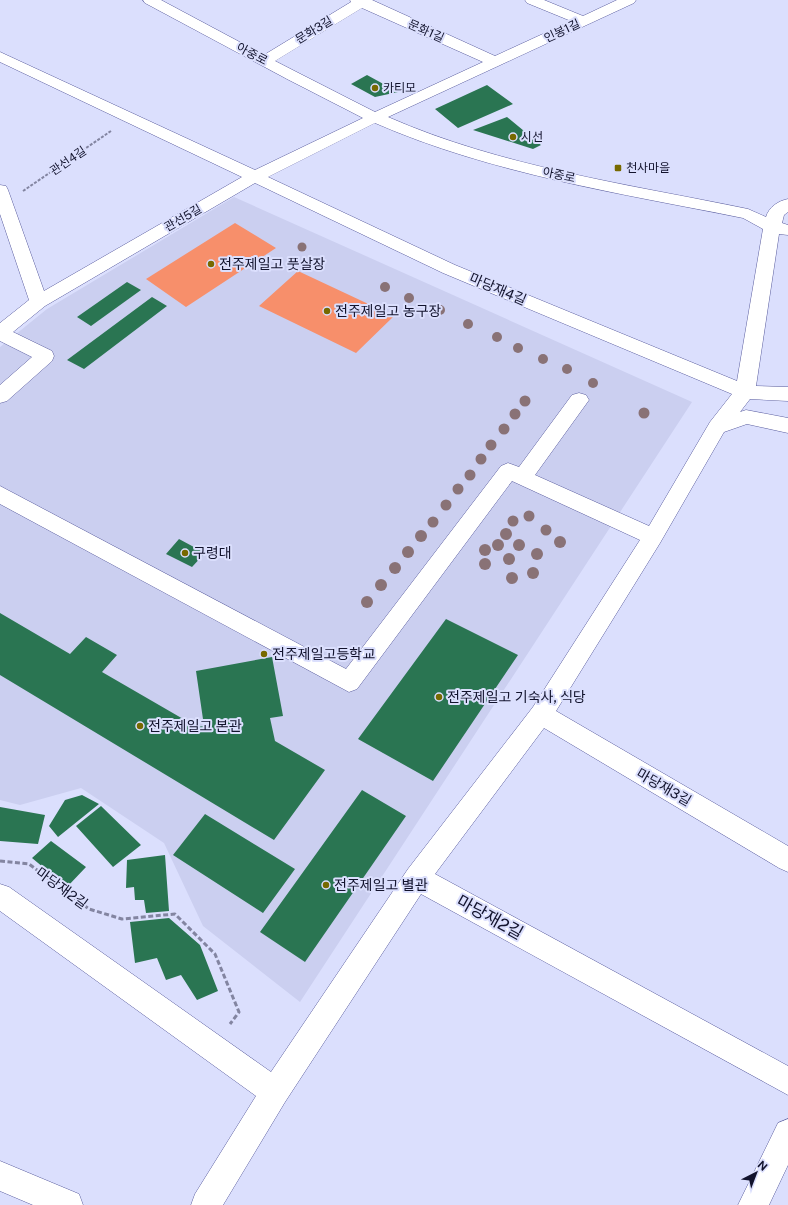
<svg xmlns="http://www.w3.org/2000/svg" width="788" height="1205" font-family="'Public Sans','Noto Sans KR',sans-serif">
<rect width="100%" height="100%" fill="#dbdffd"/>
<path fill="#cbcff0" d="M234,197l458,205 -392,600 -97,-76 -39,-83 -83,-55 -61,17 -20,-5v-453l47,-38z"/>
<path fill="#f78f6b" d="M235,223l41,25 -90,59 -40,-28z
M298,271l96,45 -38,37 -97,-47z"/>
<path fill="#2a7552" d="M367,75l31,17 -23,5 -24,-13z
M487,85l26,19 -55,24 -23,-19z
M507,117l34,28 -8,4 -60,-19z
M127,282l14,8 -50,36 -14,-9z
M152,297l15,9 -83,63 -17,-9z
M179,539l26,14 -13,14 -26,-13z
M0,613l70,41 16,-17 31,18 -15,17 95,55 7,-1 -8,-55 76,-14 11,59 -13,2 5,23 50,29 -51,70 -274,-165z
M446,619l72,36 -85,126 -75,-42z
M362,790l44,26 -101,146 -45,-30z
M82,795l17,9 -41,33 -9,-11 16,-26z
M101,806l40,39 -28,22 -37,-41z
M0,807l45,8 -7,29 -38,-3z
M205,814l90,55 -32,44 -90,-58z
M51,841l35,26 -19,20 -35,-29z
M165,855l4,56 -23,2 -2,-13h-9l-1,-13 -8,1 1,-28z
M169,918l31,27 18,46 -21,9 -16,-25 -15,5 -9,-22 -22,5 -5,-41z"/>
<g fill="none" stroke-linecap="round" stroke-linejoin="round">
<g stroke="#5a5d9e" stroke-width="1">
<path id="minor" d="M143,0h18l103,55 87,-53 -1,-2h22l123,56 76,-35 -44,-18 -2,-3h19l39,16 34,-16h19l-2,3 -246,114c114,50 239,67 360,92l18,8c3,-10 12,-16 22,-18v13l-4,3 -2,8 6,2v10l-9,-1 -23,152 32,1v14l-38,-2 -10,13 6,-2 42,8v15l-41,-9 -23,8 -64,111 -104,168 232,135v26l-9,-4 -235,-140 -109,146 353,192v29l-367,-201 -136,208 -62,103h-32l4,-11 61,-98 -256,-185v-27l9,3 262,185 137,-203 125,-162 107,-167 -128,-59 -155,208 -8,3 -349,-188v-18l346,183 155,-203 7,-3 11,4 53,-72 7,-2 7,2 3,5 -54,75 114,51 61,-104 22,-28 -289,-121 -188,-90 -210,123 -32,26 39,19 2,5 -2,5 -45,40 -7,2v-18l32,-28 -32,-16v-18l29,-23 -29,-86v-29l6,1 2,4 36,101 198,-114 -242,-115v-10l255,118 108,-52 -76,-39 -142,-76zM362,8l121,54 -108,50 -100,-51zM375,123c117,51 244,70 368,95l20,11 -26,152 -282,-116 -187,-88z
M788,1119v46l-19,40h-31l40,-82z
M0,1161l79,33 4,11h-50l-33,-14z"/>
</g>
<path stroke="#8385a1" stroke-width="2" stroke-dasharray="3 1.5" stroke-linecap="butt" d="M23,191l88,-60"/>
<path stroke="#8385a1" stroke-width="3" stroke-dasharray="5 2.5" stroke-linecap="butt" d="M0,861l29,3 60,45 33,10 53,-5 40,40 24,58 -9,12"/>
<use href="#minor" fill="#fff" fill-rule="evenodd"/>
</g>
<g fill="#897276">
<circle cx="302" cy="247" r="4.5"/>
<circle cx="385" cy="287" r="5"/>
<circle cx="409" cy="298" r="5"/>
<circle cx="440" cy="310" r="5"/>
<circle cx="468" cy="324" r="5"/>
<circle cx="497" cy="337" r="5"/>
<circle cx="518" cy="348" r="5"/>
<circle cx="543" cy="359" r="5"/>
<circle cx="567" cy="369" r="5"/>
<circle cx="593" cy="383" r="5"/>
<circle cx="525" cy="401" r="5.5"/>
<circle cx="644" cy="413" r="5.5"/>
<circle cx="515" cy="414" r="5.5"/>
<circle cx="504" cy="429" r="5.5"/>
<circle cx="491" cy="445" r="5.5"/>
<circle cx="481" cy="459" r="5.5"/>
<circle cx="470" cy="475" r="5.5"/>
<circle cx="458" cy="489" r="5.5"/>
<circle cx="446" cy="505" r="5.5"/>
<circle cx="529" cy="516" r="5.5"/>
<circle cx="513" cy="521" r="5.5"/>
<circle cx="433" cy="522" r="5.5"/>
<circle cx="546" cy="530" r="5.5"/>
<circle cx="506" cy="534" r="6"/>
<circle cx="421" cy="536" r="6"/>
<circle cx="560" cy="542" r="6"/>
<circle cx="498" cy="545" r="6"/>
<circle cx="519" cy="545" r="6"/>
<circle cx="485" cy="550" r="6"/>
<circle cx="408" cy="552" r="6"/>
<circle cx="537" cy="554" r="6"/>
<circle cx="509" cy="559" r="6"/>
<circle cx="485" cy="564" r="6"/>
<circle cx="395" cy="568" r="6"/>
<circle cx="533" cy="573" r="6"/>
<circle cx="512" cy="578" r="6"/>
<circle cx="381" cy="585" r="6"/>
<circle cx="367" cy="602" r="6"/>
</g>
<g fill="#776900" stroke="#dbdffd" stroke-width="1.5">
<circle cx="375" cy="88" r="4"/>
<circle cx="513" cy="137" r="4"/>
<rect x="614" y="164" width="8" height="8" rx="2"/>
<circle cx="211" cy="264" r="4"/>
<circle cx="327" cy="311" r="4"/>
<circle cx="185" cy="553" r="4"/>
<circle cx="264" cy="654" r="4"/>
<circle cx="439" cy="697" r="4"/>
<circle cx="140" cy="726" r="4"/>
<circle cx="326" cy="885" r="4"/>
</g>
<g text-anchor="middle" stroke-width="4" stroke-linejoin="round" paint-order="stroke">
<g font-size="12" fill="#12132d" stroke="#dbdffd">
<text transform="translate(314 30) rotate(-31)" y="4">문화3길</text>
<text transform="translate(426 31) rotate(24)" y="4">문화1길</text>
<text transform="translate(562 31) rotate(-25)" y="4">인봉1길</text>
<text transform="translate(252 54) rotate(28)" y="4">아중로</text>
<text transform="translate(68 161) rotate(-34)" y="4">관선4길</text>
<text transform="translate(559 175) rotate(12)" y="4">아중로</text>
<text transform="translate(183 218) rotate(-30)" y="4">관선5길</text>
</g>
<g font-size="12" fill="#12132d" stroke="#dbdffd" text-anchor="start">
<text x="383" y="92">카티모</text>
<text x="521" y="141">시선</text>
<text x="626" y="172">천사마을</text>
</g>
<g font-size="14" fill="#12132d" stroke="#dbdffd" text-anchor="start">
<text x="219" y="269">전주제일고 풋살장</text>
<text x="335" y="316">전주제일고 농구장</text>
<text x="193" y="558">구령대</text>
<text x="272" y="659">전주제일고등학교</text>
<text x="447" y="702">전주제일고 기숙사, 식당</text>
<text x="148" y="731">전주제일고 본관</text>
<text x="334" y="890">전주제일고 별관</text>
</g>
<g font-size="14" fill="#12132d" stroke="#dbdffd">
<text transform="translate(498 289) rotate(23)" y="5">마당재4길</text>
<text transform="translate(664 787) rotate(30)" y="5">마당재3길</text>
<text transform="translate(62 888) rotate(36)" y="5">마당재2길</text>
</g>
<g font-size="17" fill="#12132d" stroke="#dbdffd">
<text transform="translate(490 917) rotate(29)" y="6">마당재2길</text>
</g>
</g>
<g transform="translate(756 1173) rotate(42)" stroke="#dbdffd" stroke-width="3" paint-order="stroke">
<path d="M0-3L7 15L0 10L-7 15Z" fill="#12132d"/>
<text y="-6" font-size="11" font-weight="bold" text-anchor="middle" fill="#12132d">N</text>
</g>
</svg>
